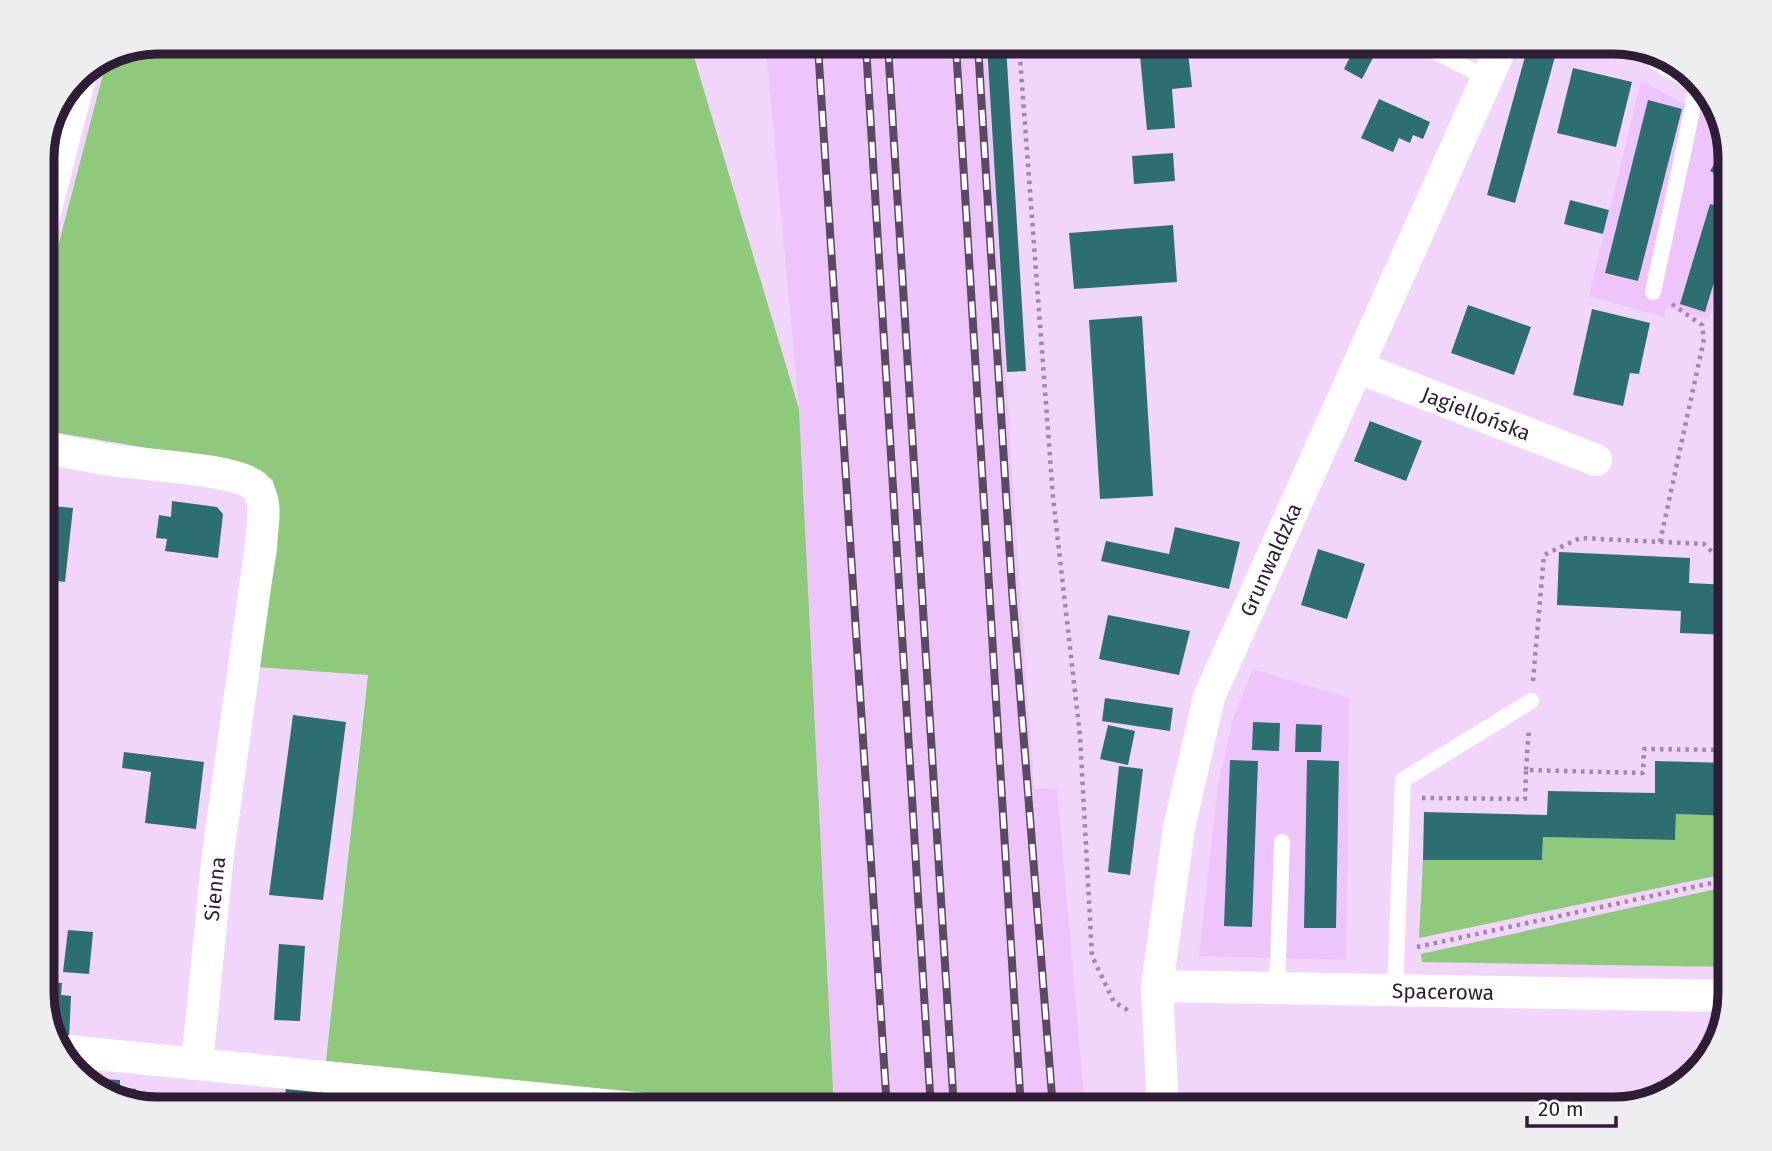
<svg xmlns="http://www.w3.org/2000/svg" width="1772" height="1151" font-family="'Fira Sans',sans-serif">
<rect width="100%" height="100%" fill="#f1d5fa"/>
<path fill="#edc5fa" d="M986,46l28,459 20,284 23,-1 28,321h-251l-35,-700 -33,-362z
M1641,81l66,34 9,-8 14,44v93l-21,75 -43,-12 -2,10 -75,-21z
M1253,669l96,29 -3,262 -147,-4 19,-170 15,-68z"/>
<path fill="#8fc97b" d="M691,47l108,362 35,700h-158l-16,-13 -334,-35 42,-386 -112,-8 21,-115 2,-44 -6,-28 -25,-15 -189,-32 -17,-9v-116l66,-253 6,-4z
M1676,814l54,2v57l-311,65 4,-78h119l1,-23 132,3z
M1730,886v81l-308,-5 -1,-8z"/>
<path fill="#2d6f71" d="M1529,42h30l-44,161 -28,-8z
M1357,43h11l10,5 -16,31 -18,-10z
M1187,44l5,43 -20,2 3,39 -28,2 -8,-85z
M987,46h19l20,325 -19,1z
M1573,68l59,14 -16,65 -59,-14z
M1379,99l51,23 -7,17 -10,-4 -3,8 -11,-5 -6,14 -32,-14z
M1648,100l34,9 -44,172 -33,-8z
M1727,142l3,9v31l-20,-11z
M1173,153l2,28 -41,3 -2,-28z
M1570,200l39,10 -6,24 -39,-10z
M1710,204l20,6v19l-25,83 -25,-8z
M1173,225l4,57 -103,7 -5,-56z
M1468,305l63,22 -17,48 -63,-22z
M1592,309l58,14 -11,51 -9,-1 -7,33 -50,-11z
M1142,316l11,180 -53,3 -11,-179z
M1370,421l52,20 -16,40 -52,-20z
M172,501l45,6 6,7 -5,44 -53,-7 2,-12 -11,-1 3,-23 12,2z
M42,505l31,3 -8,74 -23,-3z
M1175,527l65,15 -11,47 -128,-28 5,-20 63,13z
M1318,549l47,15 -18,55 -46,-14z
M1559,552l131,6 -1,25 41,2v50l-50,-2 1,-22 -124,-6z
M1108,615l82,16 -11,44 -80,-16z
M1105,698l68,10 -3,23 -68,-10z
M293,715l53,7 -23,178 -54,-5z
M1253,722l27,1 -1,28 -27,-1z
M1296,724l26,1 -1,27h-26z
M1108,725l27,6 -7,34 -28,-6z
M124,752l80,10 -8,67 -51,-6 6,-51 -29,-4z
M1230,760l28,1 -6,166 -28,-1z
M1307,760l32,1 -3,167h-32z
M1655,761l75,2v53l-54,-2 -1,26 -132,-3 -1,23h-119l1,-48 123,3 1,-24 107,2z
M1119,766l24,3 -13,106 -22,-3z
M68,930l25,2 -4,42 -26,-2z
M279,944l26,2 -5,75 -26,-1z
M42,982l20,1 -1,12 10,1 -2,44 -15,-1 -12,-39z
M100,1079l20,1v7l16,2 -1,13 -41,-12 -5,-6h10z
M286,1086l73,7 -2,16h-73z"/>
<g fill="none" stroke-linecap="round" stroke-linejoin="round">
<path stroke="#a089a8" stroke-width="4.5" stroke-dasharray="3.5 5" stroke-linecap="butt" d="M1019,45l34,452 27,239 12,220 22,46 15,9
M1660,542l44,-203 -2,-14 -30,-21
M1533,681l11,-126 36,-17 124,6 26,25
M1526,770l3,-42
M1422,798l103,1 1,-29 117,3 1,-24 86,1
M1417,947l313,-68"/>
<path stroke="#fff" stroke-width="16" d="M1419,43l68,35
M1653,292l45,-209
M1277,990l5,-148
M1395,992l8,-212 128,-79"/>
<path stroke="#fff" stroke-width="32" d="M1661,56l24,13
M42,224l39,-151
M1357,367l239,93
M42,447c25,5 50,10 75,14 29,4 119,8 138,25 14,14 7,41 6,58l-43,310 -21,210
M1157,986l572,10
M58,1050l586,59
M1163,1109l-6,-123 22,-158 30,-131 294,-654"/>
<g stroke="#5b4862" stroke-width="8">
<path id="rail" d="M866,46l65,1063
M888,46l66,1063
M956,46l65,1063
M978,46l34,544 41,519
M818,47l69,1062"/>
</g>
<use href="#rail" stroke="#fff" stroke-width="5" stroke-dasharray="16" stroke-linecap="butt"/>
</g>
<g text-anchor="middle" stroke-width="7" stroke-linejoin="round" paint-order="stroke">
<g font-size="21" fill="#2e1d34" stroke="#fff">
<text transform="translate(1476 414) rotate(21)" y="7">Jagiellońska</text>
<text transform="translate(1271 560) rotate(-66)" y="7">Grunwaldzka</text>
<text transform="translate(215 889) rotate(-84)" y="7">Sienna</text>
<text transform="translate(1443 992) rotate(1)" y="7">Spacerowa</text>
</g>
</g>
<path d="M0 0H1772V1151H0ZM158 54H1614A104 104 0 0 1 1718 158V993A104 104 0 0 1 1614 1097H158A104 104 0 0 1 54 993V158A104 104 0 0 1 158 54Z" fill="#eeedef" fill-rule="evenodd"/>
<path fill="none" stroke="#2e1d34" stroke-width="9" d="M158 54H1614A104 104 0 0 1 1718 158V993A104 104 0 0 1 1614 1097H158A104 104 0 0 1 54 993V158A104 104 0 0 1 158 54Z"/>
<path d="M1527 1116v10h89v-10" fill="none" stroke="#2e1d34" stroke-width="3.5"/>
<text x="1538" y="1116" font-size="21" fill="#2e1d34" stroke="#ffffff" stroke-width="5" paint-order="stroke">20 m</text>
</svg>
